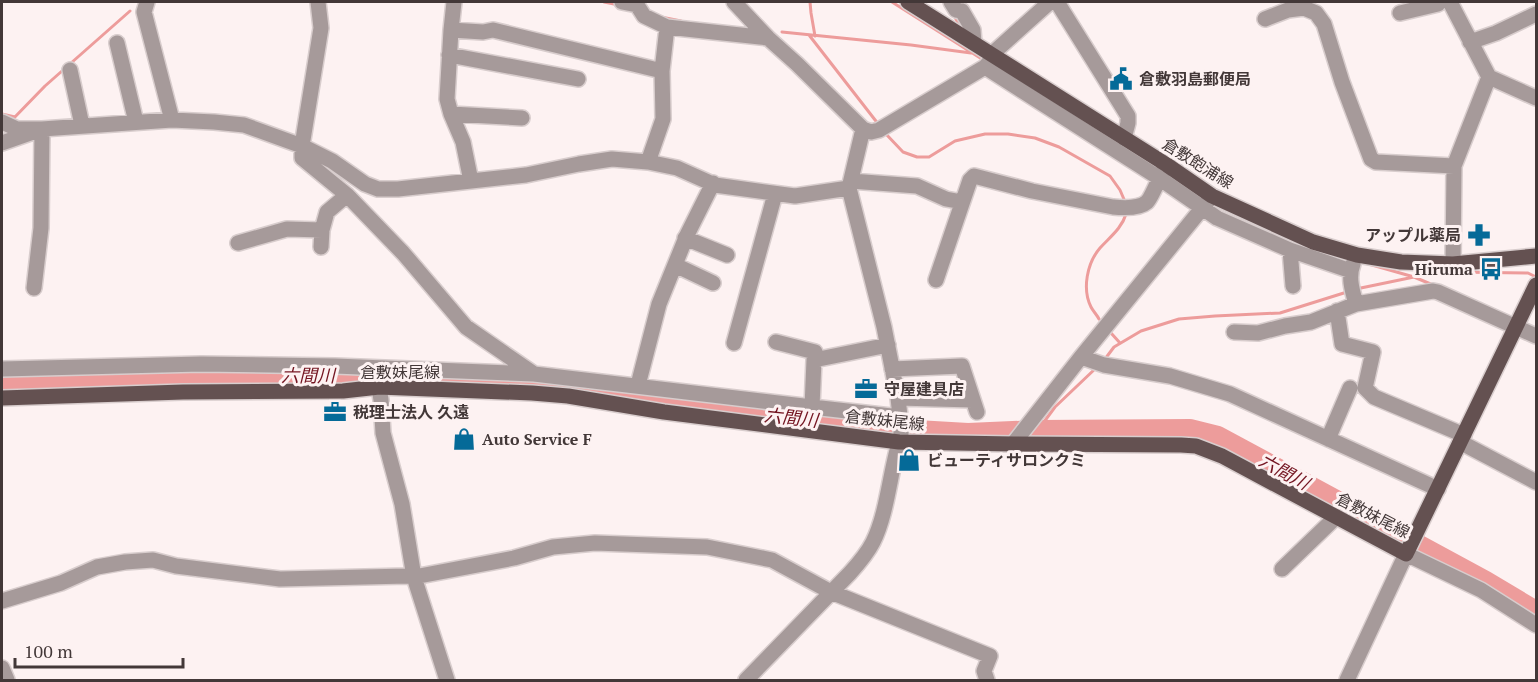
<svg xmlns="http://www.w3.org/2000/svg" width="1538" height="682" font-family="'PT Serif','Noto Sans JP',serif">
<rect width="100%" height="100%" fill="#fdf2f2"/>
<g fill="none" stroke-linecap="round" stroke-linejoin="round">
<path stroke="#ed9c9b" stroke-width="3" d="M604,2l15,3
M810,2l1,11 4,23
M892,2l93,59
M953,14l7,12
M661,17l20,4
M782,32l129,13 60,8
M809,35l70,90
M2,114l13,3
M11,121l34,-35 85,-75
M885,133l18,19 14,5h12l26,-16 30,-7h23l27,4 24,9 51,29 10,14 6,14
M1365,263l49,14 19,8
M1356,289l58,-12 38,-5 76,1 8,4
M1099,319c-2,-4 -6,-8 -8,-12 -9,-18 -4,-44 9,-59 10,-11 22,-20 26,-34
M1111,333l9,10
M1105,359l9,-12 27,-16 38,-12 36,-3 65,-3 67,-21
M1038,430l17,-23 41,-39"/>
<path stroke="#ed9c9b" stroke-width="20" d="M2,385l153,-8 168,-1 213,7 172,25 174,20 86,5 70,-3 152,-1 28,7 268,145 50,30"/>
<g stroke="#d8cdcd" stroke-width="18">
<path id="minor" d="M147,2l-3,10 28,108
M318,2l3,26 -19,118v12l45,37 56,58 63,74 68,47
M454,2l-3,28 -4,69 4,15 12,28 8,39
M622,2l15,3 7,11 23,11 101,11
M734,2l34,36 29,26 66,65 8,3 8,-2 106,-63 5,-6
M951,2l5,8 6,1 11,19 1,13
M1057,2l71,114v7l-4,15
M1450,2l39,75 47,21
M1400,13l38,-9 -1,-2
M1265,19l23,-9 16,-2 12,5 8,11 18,58 29,77 5,3 78,4
M451,30l32,2 10,-2 169,41
M1470,42l26,-9 40,-19
M117,43l19,79
M992,54l58,-52
M449,55l129,24
M985,67l174,111 58,40 73,32 61,21
M70,70l12,55
M451,114l71,4
M2,122l15,7h25l130,-9 42,2 30,3 58,21 30,15 33,23 13,5h20l73,-8 55,-6 53,-11 33,-5 36,3 29,6 38,17 80,11 54,-8
M2,143l40,-14 -1,99 -7,60
M648,162l15,-43 -1,-48 5,-44
M851,181l66,5 29,13 16,3
M685,238l42,17
M238,243l49,-14 35,1
M321,247l1,-17 5,-18 20,-17
M1290,250l3,36
M1353,264c-5,13 -1,26 3,40
M1453,264l1,-98 35,-89
M675,265l38,18
M936,280l34,-100 4,-4 58,15 81,16c10,1 26,2 34,-5 5,-5 12,-24 16,-31
M1337,311l5,33 31,8 -8,36 9,9 90,38
M1234,332l24,1 27,-7 26,-4 45,-18 77,-13 5,1 98,44
M776,342l39,10 -1,8
M734,343l41,-149
M1081,357l23,8 66,11 60,18 208,95
M2,369l199,-5 134,2 199,8 278,33 2,-47 74,-15
M892,369l70,-3 15,46
M638,385l21,-81 28,-69 26,-52
M379,387l2,13 2,33 19,71 12,73 33,103
M898,398l75,2
M812,407l88,10
M1328,439l22,-51
M1460,442l76,40
M1013,444l68,-87 127,-156
M1282,569l54,-52
M2,601l59,-18 36,-16 28,-5 28,-2 23,6 104,13 127,-3 7,1 100,-19 39,-11 42,-4 112,4 65,13 59,32 159,64 -6,15 3,9
M2,668l5,12
M746,680l104,-107c9,-10 17,-19 23,-31 15,-30 17,-73 28,-106v-11l-3,-27 -14,-71 -35,-139 14,-59
M1347,680l59,-126 75,36 55,35"/>
</g>
<g stroke="#d8cdcd" stroke-width="18">
<path id="major" d="M908,2l259,163 45,31 101,46 44,13 44,7 52,2 83,-8
M2,398l181,-6 160,-1 36,-4 153,6 36,3 96,16 235,30 114,2 168,1 15,1 26,10 184,98 130,-269"/>
</g>
<use href="#minor" stroke="#a69a9a" stroke-width="15"/>
<use href="#major" stroke="#645151" stroke-width="15"/>
</g>
<defs>
<g id="civic-bare" transform="scale(1.8)"><path d="M-.6-6.5H3V-4.5H.6V-3L4-1V1h2V6H-6V1h2V-1L-.6-3ZM-1.2 2.5V6h2.4V2.5Z" fill="#056a98" stroke="#fdf2f2" stroke-width="2.5" paint-order="stroke"/></g>
<g id="pharmacy-bare" transform="scale(1.8)"><path d="M-2-6h4v4h4v4h-4v4h-4v-4h-4v-4h4Z" fill="#056a98" stroke="#fdf2f2" stroke-width="2.5" paint-order="stroke"/></g>
<g id="bus-bare" transform="scale(1.8)"><path d="M-5-6H5V4H4V6H2V4H-2V6H-4V4H-5ZM-3.5-4V0h7V-4ZM-3.5 1.2v1.5H-2V1.2ZM2 1.2v1.5H3.5V1.2Z" fill="#056a98" stroke="#fdf2f2" stroke-width="2.5" paint-order="stroke"/></g>
<g id="office-bare" transform="scale(1.8)"><path d="M-6-3h4V-5.5h4V-3h4V5H-6ZM-1-4.5V-3h2v-1.5ZM-6 0V1H6V0Z" fill="#056a98" stroke="#fdf2f2" stroke-width="2.5" paint-order="stroke"/></g>
<g id="shop-bare" transform="scale(1.8)"><path d="M-5-2.5h2.3a2.7 3.5 0 0 1 5.4 0H5L5.5 6h-11ZM-1.5-2.5h3a1.5 2.3 0 0 0-3 0Z" fill="#056a98" stroke="#fdf2f2" stroke-width="2.5" paint-order="stroke"/></g>
</defs>
<g fill-rule="evenodd">
<use href="#civic-bare" x="1121" y="79"/>
<use href="#pharmacy-bare" x="1479" y="235"/>
<use href="#bus-bare" x="1491" y="269"/>
<use href="#office-bare" x="866" y="389"/>
<use href="#office-bare" x="335" y="412"/>
<use href="#shop-bare" x="464" y="439"/>
<use href="#shop-bare" x="909" y="460"/>
</g>
<g text-anchor="middle" stroke-width="6" stroke-linejoin="round" paint-order="stroke">
<g font-size="16" font-weight="bold" fill="#433838" stroke="#fdf2f2" text-anchor="start">
<text x="1139" y="85">倉敷羽島郵便局</text>
<text x="1461" y="241" text-anchor="end">アップル薬局</text>
<text x="1473" y="275" text-anchor="end">Hiruma</text>
<text x="884" y="395">守屋建具店</text>
<text x="353" y="418">税理士法人 久遠</text>
<text x="482" y="445">Auto Service F</text>
<text x="927" y="466">ビューティサロンクミ</text>
</g>
<g font-size="16" fill="#433838" stroke="#fdf2f2">
<text transform="translate(1198 163) rotate(32)" y="6">倉敷飽浦線</text>
<text x="400" y="378">倉敷妹尾線</text>
<text transform="translate(885 420) rotate(6)" y="6">倉敷妹尾線</text>
<text transform="translate(1373 515) rotate(27)" y="6">倉敷妹尾線</text>
</g>
<g font-size="18" font-style="italic" fill="#741521" stroke="#fdf2f2">
<text x="308" y="382">六間川</text>
<text transform="translate(791 418) rotate(6)" y="6">六間川</text>
<text transform="translate(1284 472) rotate(29)" y="6">六間川</text>
</g>
</g>
<rect width="1538" height="682" fill="none" stroke="#433838" stroke-width="6"/>
<path d="M15 658v9h168v-9" fill="none" stroke="#433838" stroke-width="3"/>
<text x="24" y="658" font-size="18" fill="#433838" stroke="#fdf2f2" stroke-width="4.5" paint-order="stroke">100 m</text>
</svg>
